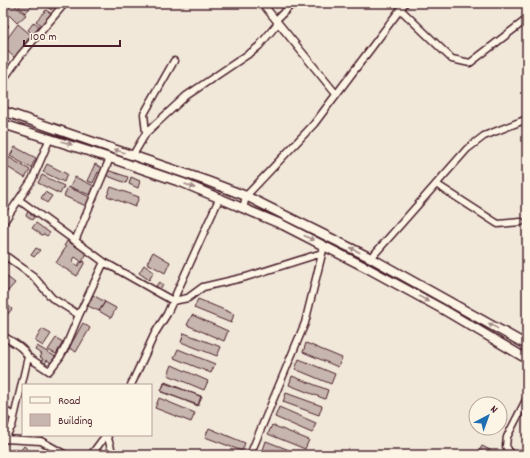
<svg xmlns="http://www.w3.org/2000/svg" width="530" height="458" font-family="Dekko,sans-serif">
<rect width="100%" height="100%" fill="#f1e8da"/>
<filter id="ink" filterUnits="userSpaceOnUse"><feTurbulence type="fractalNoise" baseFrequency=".025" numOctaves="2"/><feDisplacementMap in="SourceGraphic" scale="8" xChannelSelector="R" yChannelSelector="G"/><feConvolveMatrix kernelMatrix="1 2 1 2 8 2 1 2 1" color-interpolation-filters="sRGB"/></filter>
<g filter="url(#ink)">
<path fill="#c7b6af" stroke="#4a1f2b" d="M12,3l14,12 -9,8 -12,-12z
M16,3h19l-10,10z
M46,3h12l-7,7 -7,-6z
M46,10l6,4 -10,12 -6,-5z
M3,21l6,5 -6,5z
M34,22l6,5 -7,7 -5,-4z
M18,24l13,11 -16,23 -12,-11v-3z
M15,147l21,11 -5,10 -21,-12z
M8,157l22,13 -5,8 -21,-13z
M47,164l20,10 -3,8 -21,-10z
M95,164l9,5 -2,5 -4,-2 -5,11 -6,-2z
M107,170l21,7 -2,6 -21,-8z
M42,175l22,11 -4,8 -22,-11z
M75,177l19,9 -4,9 -20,-8z
M131,177l9,4 -2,7 -9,-4z
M68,187l22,10 -4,9 -22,-10z
M111,187l28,10 -4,10 -28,-11z
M45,192l7,4 -5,7 -6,-5z
M3,198l5,4 -5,8z
M29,210l3,2 -2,2 4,3 -2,3 -6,-5z
M36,223l14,10 -3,3 -3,-2 -2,1 -10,-7z
M67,241l20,12 -5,9 -7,-5 -3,5 6,4 2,-4 2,1 2,-2 1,1 -8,14 -21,-13 10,-16 -2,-1z
M36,248l4,2 -6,7 -3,-2z
M153,252l17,10 -5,11 -18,-10z
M144,265l10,7 -5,8 -10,-7z
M6,276l9,7 -7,8 -5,-2v-10z
M159,282l4,3 -3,4 -4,-3z
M93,295l12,7 -6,9 -11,-5z
M198,299l36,15 -3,9 -37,-15z
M3,301l9,8 -9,11z
M105,302l11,6 -5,10 -12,-7z
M192,315l36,16 -4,10 -37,-16z
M83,323l7,5 -14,24 -7,-4z
M42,329l9,5 -8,12 -8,-5z
M184,333l37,14 -4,9 -36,-14z
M56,338l7,4 -7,12 -8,-4z
M306,343l36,15 -4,9 -35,-15z
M37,346l19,11 -4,7 -5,-4 -2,4 -4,-2 2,-3 -3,-2 2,-3 -7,-4z
M178,349l37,15 -4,9 -37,-15z
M299,359l36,15 -4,10 -36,-15z
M172,365l36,16 -4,9 -36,-15z
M292,376l36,14 -3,9 -36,-14z
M165,382l37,15 -4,9 -37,-15z
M164,383l37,13 -3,9 -37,-13z
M286,393l36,13 -3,9 -36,-13z
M159,398l36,15 -4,9 -36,-14z
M279,407l37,16 -4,10 -37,-16z
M3,418l8,6 -3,5 -5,-4z
M272,425l37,15 -4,9 -37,-15z
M209,428l36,15 -3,8 -37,-14z
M266,441l36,14h-28l-11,-5z
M24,446l8,7 -2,2h-13z
M482,446l8,4 -3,5h-10z
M14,448l4,3 -3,4 -4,-4z"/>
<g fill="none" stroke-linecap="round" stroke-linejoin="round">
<g stroke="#4a1f2b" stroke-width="9">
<path id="minor" d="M262,3l74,91
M400,9l52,50 18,4 57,-44
M276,20l17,-17
M3,80l17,-24 45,-53
M146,133l-2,-19 30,-53
M133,155l13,-22 40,-37 67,-45 6,-5 19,-23
M436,184l62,40 23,-2
M19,200l85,62 69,39 15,-3 15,-11 43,-10 76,-24
M243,209l3,-13 68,-72 91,-121
M3,223l29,-43 18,-42
M75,241l35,-83
M3,254l30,22 19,22 27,17
M371,258l96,-109 17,-13 43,-17
M3,336c9,6 21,11 25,21l-16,69 -9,15
M28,357l21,14 11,-14 6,-11 13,-31 25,-53
M131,385l24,-52 12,-19 52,-115
M3,409l11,8
M107,435l6,20
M4,439l37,2 25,14
M91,455l15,-20
M250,455l55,-132 18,-73
M511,455l-5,-9 1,-9 20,-39"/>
</g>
<g stroke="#4a1f2b" stroke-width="11">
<path id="major" d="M3,111l204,70 39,15 125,62 156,87
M3,124l107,34 73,25 100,42 84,43 77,42 83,49"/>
</g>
<use href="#minor" stroke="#fcf5e5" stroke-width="6"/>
<use href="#major" stroke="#fcf5e5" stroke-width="8"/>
</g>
<defs><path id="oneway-solid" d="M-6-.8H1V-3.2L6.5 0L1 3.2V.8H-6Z"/></defs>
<g fill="#a38a88">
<use href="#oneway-solid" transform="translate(67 143) rotate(18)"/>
<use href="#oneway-solid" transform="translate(119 151) rotate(-162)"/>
<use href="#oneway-solid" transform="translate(190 186) rotate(23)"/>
<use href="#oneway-solid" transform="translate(309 238) rotate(27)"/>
<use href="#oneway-solid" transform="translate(355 250) rotate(-153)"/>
<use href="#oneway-solid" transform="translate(424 299) rotate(29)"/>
<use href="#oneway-solid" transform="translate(493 326) rotate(-151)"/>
</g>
</g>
<rect width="530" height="458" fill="none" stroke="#fcf5e5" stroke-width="16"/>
<rect x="8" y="8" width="514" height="442" fill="none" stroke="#4a1f2b" stroke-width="1.5" filter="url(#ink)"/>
<rect x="22" y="384" width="130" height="52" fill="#fcf5e5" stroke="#b59f9b"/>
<rect x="30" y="397" width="20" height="6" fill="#fcf5e5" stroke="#b59f9b"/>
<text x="58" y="404" font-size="12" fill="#4a1f2b">Road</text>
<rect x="30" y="414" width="20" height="12" fill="#c7b6af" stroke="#b59f9b"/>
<text x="58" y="424" font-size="12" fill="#4a1f2b">Building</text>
<g transform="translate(488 416) rotate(41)"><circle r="19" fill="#fcf5e5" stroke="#b59f9b"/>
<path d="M0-3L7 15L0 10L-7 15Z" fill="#1f6fb2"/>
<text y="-6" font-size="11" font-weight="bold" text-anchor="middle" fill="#4a1f2b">N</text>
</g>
<path d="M24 40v6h96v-6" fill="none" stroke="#4a1f2b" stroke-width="2"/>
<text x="30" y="40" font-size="12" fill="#4a1f2b" stroke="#fcf5e5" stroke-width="3" paint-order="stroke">100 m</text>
</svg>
